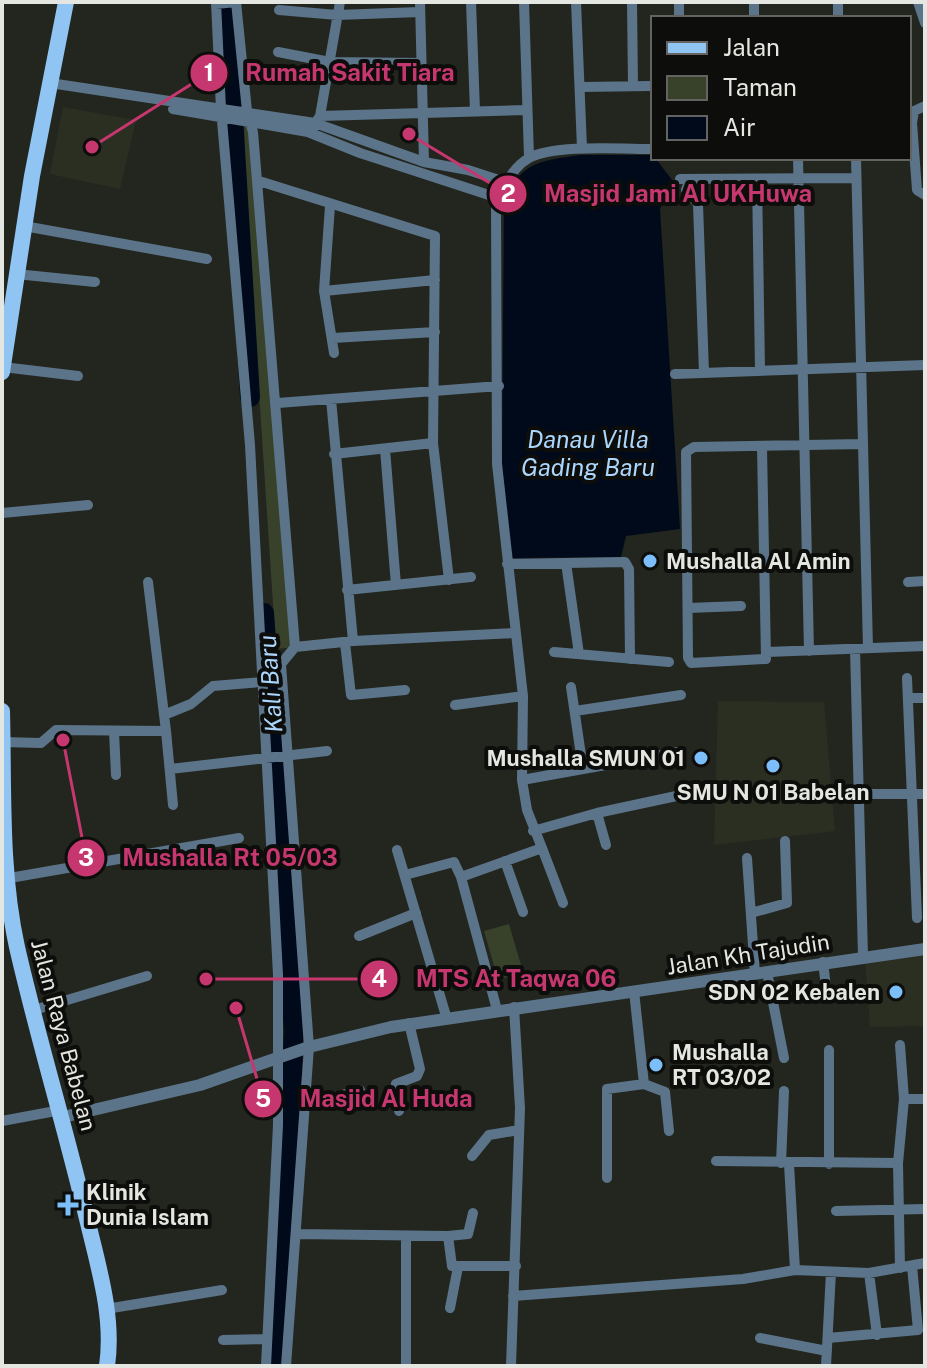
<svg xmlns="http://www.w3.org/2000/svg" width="927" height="1368" font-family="'Public Sans',sans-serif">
<rect width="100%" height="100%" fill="#23261e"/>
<path fill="#2a2f22" d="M63,107l73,13 -16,69 -70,-15z
M718,701l106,1 11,129 -121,14z
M925,950v76l-55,1 -5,-69z"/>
<path fill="#38412a" d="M244,119l8,2 43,526 -19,2 -31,-469z
M509,924l14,48 -25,8 -14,-49z"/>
<path fill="#000a1a" d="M580,155h73l19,25 -12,29 20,320 -54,7 -5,21 -110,1 -9,-94 2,-264c18,-39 37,-39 76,-45z"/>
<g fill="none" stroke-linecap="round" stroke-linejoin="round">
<path stroke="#000a1a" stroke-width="20" d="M226,2l24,395
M264,613l30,418 -17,335"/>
<path stroke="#5b748a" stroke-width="10" d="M216,2l5,107 29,336 28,530v150l-12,241
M420,2l4,160
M471,2l4,109
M524,2l5,155
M576,2l6,146
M632,2l1,84
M679,2v16
M754,2v16
M838,2v16
M918,2l7,21
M216,4l20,-2 11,109 6,21 42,515
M279,10l58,5 83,-3
M278,52l52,10 91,1
M50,83l265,40 109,39 44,8 37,12
M581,87l69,-1
M925,106l-11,5 -2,12 5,67 8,5
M173,109l135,23 52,21 138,45
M320,116l20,-114
M313,126l7,-10 206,-6
M798,158l11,493
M856,158l12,490
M680,179l176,-1
M690,179l-4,11 12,14 6,169
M757,179l3,191
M259,181l176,55 -2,207 16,137
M330,206l-6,85 10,62
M24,226l183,33
M16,274l79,8
M324,291l111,-11
M333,338l102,-6
M3,367l75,9
M675,374l250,-9
M331,399l22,242
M278,403l221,-17
M762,447l4,212 -75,4 -3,-5 -2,-206 8,-5 169,-3
M385,449l11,136
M334,454l99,-11
M2,513l86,-8
M687,562l47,-3
M566,563l13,91
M507,564l118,-2 4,7 1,90
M908,582l17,-1
M347,590l124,-13
M688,608l53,-2
M345,643l6,52 54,-5
M855,649l8,307
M554,652l115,10
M767,652l158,-6
M907,678l10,240
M571,687l12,82
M908,698h17
M455,705l68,-9
M575,711l106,-16
M164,715l27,-11 22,-18 48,-4
M114,731l2,44
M166,731l7,74
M2,742l39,1 15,-13 110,1 -18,-149
M170,769l157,-18
M522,780l156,-28
M859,794h66
M597,813l9,32
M533,831l64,-18 84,-18
M542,848l21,55
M397,850l49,166
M747,858l8,116
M505,861l18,51
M405,875l49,-13 7,15
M4,879l235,-41
M751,913l36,-10 -2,-62
M359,936l57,-23
M823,962l4,33
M767,972l17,86
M34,1010l113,-34
M497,1010l-36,-133 81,-29 -15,-38 -5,-30 1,-84 -26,-232 -1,-262c7,-16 17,-35 33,-44 25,-14 94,-9 124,-9
M900,1045l4,54h21
M644,1084l21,8 4,39
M306,1105l54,-15
M399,1111l-3,-27 21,-8 3,-7 -11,-46
M2,1121l59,-11
M472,1156l17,-21 30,-5
M716,1161l182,2
M781,1163l3,-72
M789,1164l6,106
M829,1164v-114
M607,1178v-89l37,-5 -10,-93
M836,1211l89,-2
M473,1213l-5,21 -20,2 4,30h64
M297,1234l151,2
M406,1237v129
M900,1268l-2,-105 6,-64
M869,1273l8,62
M513,1296l230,-17 52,-9 74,3 56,-10
M450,1308l8,-41
M106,1309l116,-19
M760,1338l67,13
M828,1338l90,-8 -6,-64
M223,1340l44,-1
M286,1366l23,-319 -28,-383 14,-17 58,-6 162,-8
M511,1366l9,-258 -6,-101
M826,1366l5,-94"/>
<path stroke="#5b748a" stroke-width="12" d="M63,1117l137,-32 109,-38 82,-20 534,-78"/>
<path stroke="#90c4f3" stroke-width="16" d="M2,372l30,-196 34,-174
M2,711c2,78 -2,159 15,236 21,92 49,183 71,276 11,46 26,95 19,143"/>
</g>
<g fill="#7cbef9" stroke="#0d0e0b" stroke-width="3">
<circle cx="650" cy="561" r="8"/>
<circle cx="701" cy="758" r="8"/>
<circle cx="773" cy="766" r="8"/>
<circle cx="896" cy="992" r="8"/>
<circle cx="656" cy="1065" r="8"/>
<path d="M64 1193h8v8h8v8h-8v8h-8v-8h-8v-8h8z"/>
</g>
<g text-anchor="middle" stroke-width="8" stroke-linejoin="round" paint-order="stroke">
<g font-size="22" font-weight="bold" fill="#e4e6e1" stroke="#0d0e0b" text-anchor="start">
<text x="666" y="569">Mushalla Al Amin</text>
<text x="685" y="766" text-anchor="end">Mushalla SMUN 01</text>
<text x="773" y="800" text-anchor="middle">SMU N 01 Babelan</text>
<text x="880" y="1000" text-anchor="end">SDN 02 Kebalen</text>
<text x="672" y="1060">Mushalla<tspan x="672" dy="25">RT 03/02</tspan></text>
<text x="86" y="1200">Klinik<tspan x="86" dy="25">Dunia Islam</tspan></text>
</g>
<g font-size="22" fill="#e4e6e1" stroke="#0d0e0b">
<text transform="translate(748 954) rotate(-9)" y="8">Jalan Kh Tajudin</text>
<text transform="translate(64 1035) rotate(75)" y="8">Jalan Raya Babelan</text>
</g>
<g font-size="24" font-style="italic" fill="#abd6fe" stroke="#0d0e0b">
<text x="588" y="448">Danau Villa<tspan x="588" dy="28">Gading Baru</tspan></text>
<text transform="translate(271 684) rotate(-94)" y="8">Kali Baru</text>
</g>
</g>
<path fill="none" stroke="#c7376f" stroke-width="3" d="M92 147L209 73M409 134L508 194M63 740L86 858M206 979L379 979M236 1008L263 1099"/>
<g fill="#c7376f" stroke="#0d0e0b" stroke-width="3">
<circle cx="92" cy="147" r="8"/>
<circle cx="409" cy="134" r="8"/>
<circle cx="63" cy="740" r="8"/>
<circle cx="206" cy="979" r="8"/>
<circle cx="236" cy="1008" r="8"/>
<circle cx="209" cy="73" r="20"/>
<circle cx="508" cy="194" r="20"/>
<circle cx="86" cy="858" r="20"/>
<circle cx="379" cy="979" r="20"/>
<circle cx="263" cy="1099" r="20"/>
</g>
<g font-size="24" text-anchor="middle" font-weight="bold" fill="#fff">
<text x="209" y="81">1</text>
<text x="508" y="202">2</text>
<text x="86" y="866">3</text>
<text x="379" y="987">4</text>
<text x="263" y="1107">5</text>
</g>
<g font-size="24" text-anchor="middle" font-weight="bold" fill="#c7376f" stroke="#0d0e0b" stroke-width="8" stroke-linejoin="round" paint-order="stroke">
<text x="350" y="81">Rumah Sakit Tiara</text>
<text x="678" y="202">Masjid Jami Al UKHuwa</text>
<text x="230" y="866">Mushalla Rt 05/03</text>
<text x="516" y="987">MTS At Taqwa 06</text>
<text x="386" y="1107">Masjid Al Huda</text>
</g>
<rect width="927" height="1368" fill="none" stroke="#e4e6e1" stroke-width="8"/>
<rect x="651" y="16" width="260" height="144" fill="#0d0e0b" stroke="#636461" stroke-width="2"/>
<rect x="667" y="42" width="40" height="12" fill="#90c4f3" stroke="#636461" stroke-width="2"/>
<text x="723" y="56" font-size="24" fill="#e4e6e1">Jalan</text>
<rect x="667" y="76" width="40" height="24" fill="#38412a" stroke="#636461" stroke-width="2"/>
<text x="723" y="96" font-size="24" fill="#e4e6e1">Taman</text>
<rect x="667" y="116" width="40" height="24" fill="#000a1a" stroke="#636461" stroke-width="2"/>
<text x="723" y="136" font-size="24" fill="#e4e6e1">Air</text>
</svg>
